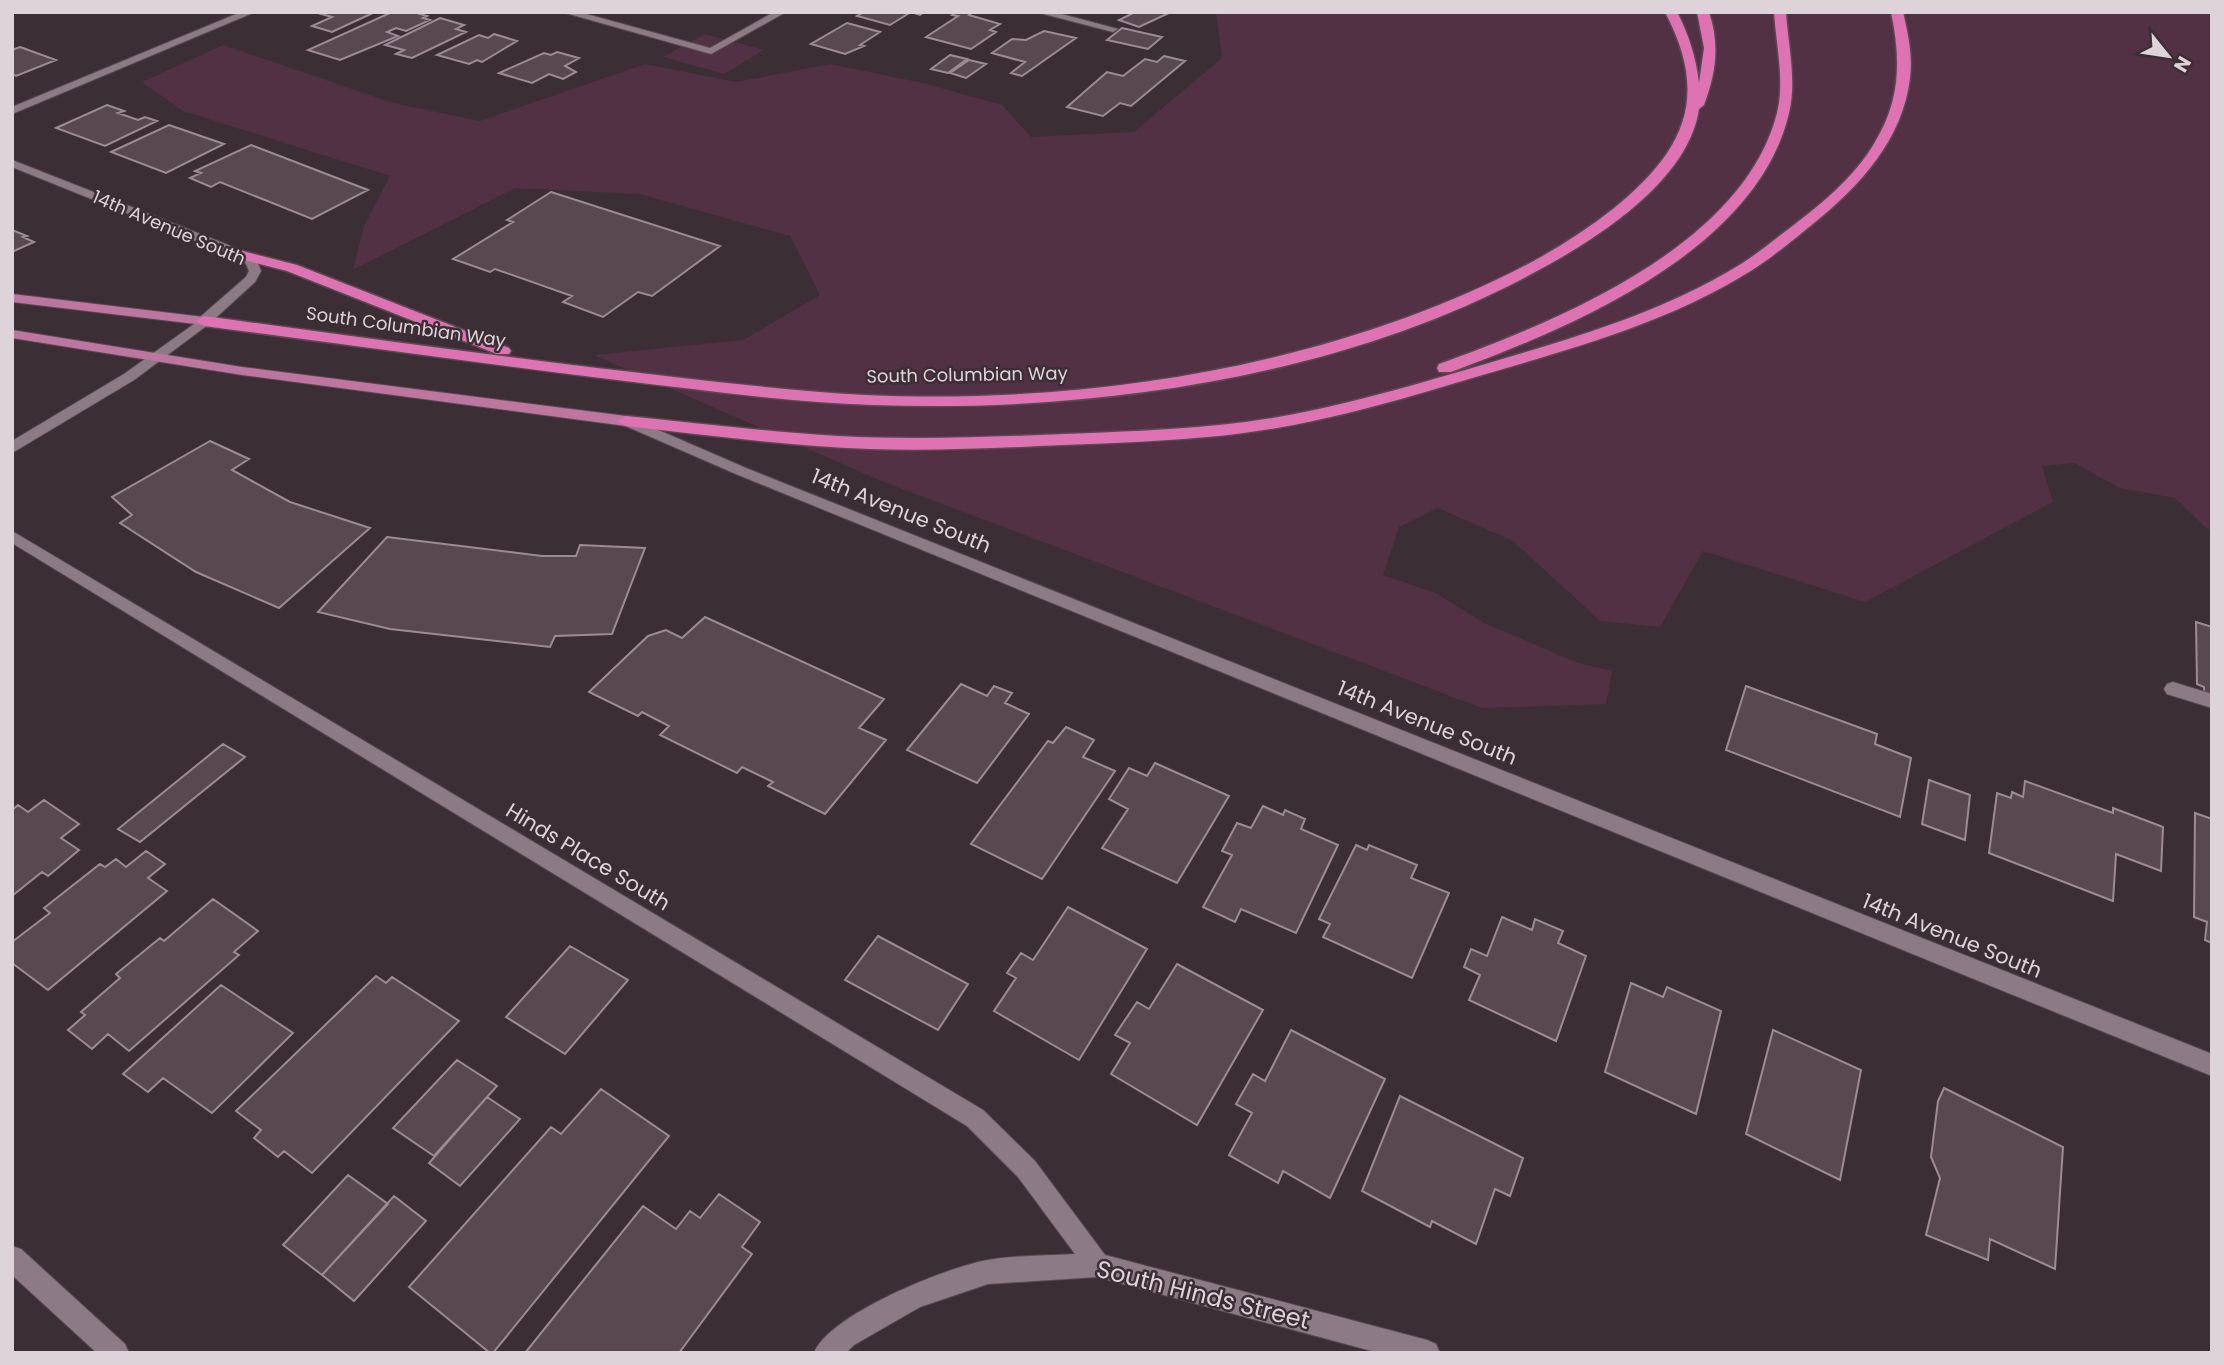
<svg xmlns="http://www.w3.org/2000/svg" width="2224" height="1365" font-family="Poppins,sans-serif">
<rect width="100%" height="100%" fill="#3c2e35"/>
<path fill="#523144" d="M1216,12h996v518l-7,-3 -30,-29 -55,-10 -46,-25 -32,3 11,36 -188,100 -162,-51 -43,76 -60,-6 -87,-80 -75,-33 -39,19 -16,48 53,18 48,30 94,40 34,8 -6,33 -124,4 -603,-228 -285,-125 149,-15 77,-45 -30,-59 -151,-42 -124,-6 -162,82 11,-44 26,-50 -207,-65 -41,-29 81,-37 170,58 87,18 165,-57 91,18 94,-18 93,19 79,22 29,32 103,-5 88,-74z
M705,34l59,16 -40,24 -61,-17z"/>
<path fill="#584951" stroke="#9c8b94" stroke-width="2" d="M325,12h50l-43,20 -20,-6 20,-9 -11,-3z
M392,12h21l14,4 -4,2 7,2 -24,11 -10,-3 -9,4 11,4 -58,24 -32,-10z
M864,12h60l-4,3 -9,-3 -21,13 -33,-9z
M956,12h16l-3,3 31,9 -10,6 6,2 -25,17 -45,-12 32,-21 -6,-1z
M1135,12h36l-32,15 -20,-7z
M440,18l24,7 -8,4 10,3 -54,26 -16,-4 8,-4 -19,-5z
M847,23l33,9 -20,13 4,1 -19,8 -34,-10z
M1122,28l40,9 -14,12 -41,-9z
M1044,31l32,7 -54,38 -11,-3 14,-11 -33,-9 20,-14 14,1z
M494,34l23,7 -35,21 -5,-2 -8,4 -32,-9 42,-20 9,3z
M20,47l36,13 -40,16 -4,-2v-24z
M557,52l22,6 -14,8 11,6 -13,7 -14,-5 -17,9 -33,-10 45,-20 7,2z
M950,55l17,4 -19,14 -17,-4z
M1164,56l21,5 -54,45 -11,-3 -17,13 -36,-9 40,-35 16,4 22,-17 12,3z
M969,60l17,4 -20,14 -16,-5z
M107,105l17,6 -6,2 20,7 7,-3 12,4 -52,25 -49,-18z
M169,125l55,19 -58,29 -55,-21z
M251,145l117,45 -56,29 -92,-37 -9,5 -21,-9 11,-5 -6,-2z
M551,192l169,54 -68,50 -14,-4 -35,25 -40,-15 9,-6 -77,-27 -5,3 -37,-13 60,-37 -6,-2z
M12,230l15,6 -4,1 11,5 -22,10z
M210,441l39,18 -17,11 58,32 80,26 -91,80 -83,-36 -76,-49 12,-8 -20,-18z
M387,537l155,19h34l4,-11 65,3 -33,86 -57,2 -5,11 -160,-18 -72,-17z
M705,617l179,82 -25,29 27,12 -61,74 -57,-28 5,-4 -31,-15 -5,6 -77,-38 9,-9 -27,-14 -4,4 -49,-24 59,-56 18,-6 16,8z
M2196,622l16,5v67l-8,-2v-5l-7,-3z
M961,684l26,12 7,-10 18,7 -7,10 24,11 -52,69 -70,-33z
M1746,686l131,48 -2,10 36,14 -11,59 -174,-67z
M1066,727l28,13 -11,17 32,14 -73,108 -71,-35 77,-103 5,2z
M223,744l22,13 -105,85 -22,-13z
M1155,763l74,33 -52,87 -75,-35 26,-39 -19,-10 20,-31 18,8z
M1929,780l41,15 -5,45 -43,-16z
M2025,781l88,32v-5l50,19 -2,44 -45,-17 -3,47 -124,-48 8,-60 14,5 1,-6 11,5z
M44,800l35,24 -18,14 18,12 -31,26 -6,-4 -30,24v-86l6,-5 10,7z
M1263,806l20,9 2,-5 20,9 -4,10 37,16 -42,88 -55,-24 -6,13 -32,-15 29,-52 -10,-4 15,-28 14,5z
M2195,813l17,6v124l-7,-3 2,-18 -13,-5z
M1356,845l11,5 2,-5 48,20 -6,13 38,15 -37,85 -89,-41 7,-13 -11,-5z
M146,851l19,13 -17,14 19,13 -119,99 -36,-27v-21l38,-29 -6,-5 56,-44 5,3 11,-8 10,8z
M213,899l45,32 -24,21 5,3 -110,96 -21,-17 -16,15 -24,-19 17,-15 -4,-3 39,-34 -4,-4 44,-36 4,3z
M1068,907l79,42 -68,111 -85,-49 22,-33 -9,-5 14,-20 12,7z
M1502,917l30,13 3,-11 28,12 -5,12 28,13 -30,85 -87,-41 11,-25 -16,-8 7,-18 16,7z
M878,936l90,48 -30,46 -93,-50z
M570,946l58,34 -63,74 -59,-37z
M1177,964l86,46 -66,115 -86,-51 19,-31 -15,-8 22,-33 12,7z
M376,976l10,7 6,-6 67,44 -147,152 -28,-22 -6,6 -24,-19 7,-8 -25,-19z
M1631,983l32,14 4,-10 54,24 -25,103 -91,-42z
M221,985l72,48 -81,80 -49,-35 -15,14 -25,-18z
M1291,1030l94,49 -55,119 -47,-27 -5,12 -49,-28 23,-42 -16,-9 17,-30 12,7z
M1773,1030l88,40 -21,110 -94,-46z
M457,1060l40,26 -63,70 -41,-28z
M1944,1088l119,59 -8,122 -65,-30 -2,21 -62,-25 14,-57 -9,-21 7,-56z
M601,1089l68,47 -176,217h-3l-81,-66 142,-160 10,7z
M1400,1096l123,62 -13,38 -15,-7 -19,55 -44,-23 -2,6 -68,-36z
M487,1097l33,22 -60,67 -31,-23z
M348,1175l40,29 -66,71 -39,-30z
M719,1194l41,28 -18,25 10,7 -73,99h-154l118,-147 33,23 14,-18 10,7z
M394,1196l32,25 -72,80 -32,-26z"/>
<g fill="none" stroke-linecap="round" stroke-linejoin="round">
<g stroke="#574b51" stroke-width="2">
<path id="lane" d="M2173,682l39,12v14l-45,-14 -3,-5 3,-5z"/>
</g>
<g stroke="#574b51" stroke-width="2">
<path id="street" d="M241,12h14l-243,102v-7z
M562,12h17l131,36 64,-36h12l-75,42z
M1036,12h18l64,17 -5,3z
M12,160l234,92 10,7 5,12 -6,11 -46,42h-10v-6l47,-41 3,-6 -3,-7 -8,-6 -226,-91z
M626,416l120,52 1466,586v22l-1476,-602 -115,-50 -2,-3z
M12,531l971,579 52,51 70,94 322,85 9,4 4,9h-61l-282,-76 -109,7 -68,23 -66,38 -8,8h-32c16,-39 133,-86 174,-93 28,-5 59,-4 87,-6l-57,-77 -51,-51 -955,-583z"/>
</g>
<g stroke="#574b51" stroke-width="2">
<path id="secondary" d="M204,317l5,1v6l-75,56 -122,73v-12l112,-67z
M12,1246l9,3 104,95 4,9h-32l-85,-78z"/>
</g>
<g stroke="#574b51" stroke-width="2">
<path id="primary" d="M12,294l192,23 7,4 -7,4 -192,-23z
M12,330l230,37 384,49 7,5 -7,5 -384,-51 -230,-37z"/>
</g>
<g stroke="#574b51" stroke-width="3">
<path id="highway" d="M1665,12h12c12,23 19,45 22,71l5,-35 -7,-36h12c11,33 7,61 -5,93l-5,4c-10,69 -95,125 -151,156 -198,112 -451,148 -675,140 -86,-3 -171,-15 -256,-25 -138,-17 -275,-36 -413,-54l-8,-5 8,-5c131,18 262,36 393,52 89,10 179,22 268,27 181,8 369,-15 540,-77 73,-27 146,-60 208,-109 70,-57 98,-110 52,-197z
M1774,12h12c2,33 11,69 3,101 -32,138 -219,215 -338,259h-12l-2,-4 2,-4c116,-42 304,-117 338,-251 8,-32 -1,-68 -3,-101z
M1891,12h12c5,22 10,44 7,66 -7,61 -50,108 -96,145 -21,17 -42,35 -65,49 -82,51 -178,77 -270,104 -86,26 -170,51 -260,60 -52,5 -104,7 -156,9 -64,3 -128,6 -193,4 -82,-3 -163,-14 -244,-23l-9,-5 9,-5c71,7 141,16 212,20 76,4 152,1 227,-2 52,-2 103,-4 154,-9 85,-8 163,-31 243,-54 93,-28 190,-53 274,-104 19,-11 36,-26 54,-39 34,-26 70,-55 90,-95 21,-39 20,-78 11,-121z
M242,251l55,14 212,83 2,3 -2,3h-12l-210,-83 -50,-13 -2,-3z"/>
</g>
<use href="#lane" fill="#8c7b84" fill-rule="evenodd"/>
<use href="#street" fill="#8c7b84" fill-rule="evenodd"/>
<use href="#secondary" fill="#8c7b84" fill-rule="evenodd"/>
<use href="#primary" fill="#be76a0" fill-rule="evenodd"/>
<use href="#highway" fill="#df72b3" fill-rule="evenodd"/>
</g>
<g text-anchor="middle" stroke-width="5" stroke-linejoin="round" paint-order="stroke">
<g font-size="18" fill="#ddd3d8" stroke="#3c2e35">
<text transform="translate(169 228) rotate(23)" y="6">14th Avenue South</text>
<text transform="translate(406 327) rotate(8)" y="6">South Columbian Way</text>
<text transform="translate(967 375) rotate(-1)" y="6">South Columbian Way</text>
</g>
<g font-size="21" fill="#ddd3d8" stroke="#3c2e35">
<text transform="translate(901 511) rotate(22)" y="7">14th Avenue South</text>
<text transform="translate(1427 723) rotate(22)" y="7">14th Avenue South</text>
<text transform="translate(588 857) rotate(31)" y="7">Hinds Place South</text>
<text transform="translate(1952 936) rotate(22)" y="7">14th Avenue South</text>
</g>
<g font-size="24" fill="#ddd3d8" stroke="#3c2e35">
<text transform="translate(1203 1295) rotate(14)" y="8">South Hinds Street</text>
</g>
</g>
<rect width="2224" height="1365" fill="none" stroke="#ddd3d8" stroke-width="28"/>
<g transform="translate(2168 56) rotate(120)" stroke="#3c2e35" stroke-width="5" paint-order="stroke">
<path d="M0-5L12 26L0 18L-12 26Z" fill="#ddd3d8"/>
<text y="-10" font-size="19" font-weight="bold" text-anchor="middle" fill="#ddd3d8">N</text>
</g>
</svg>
